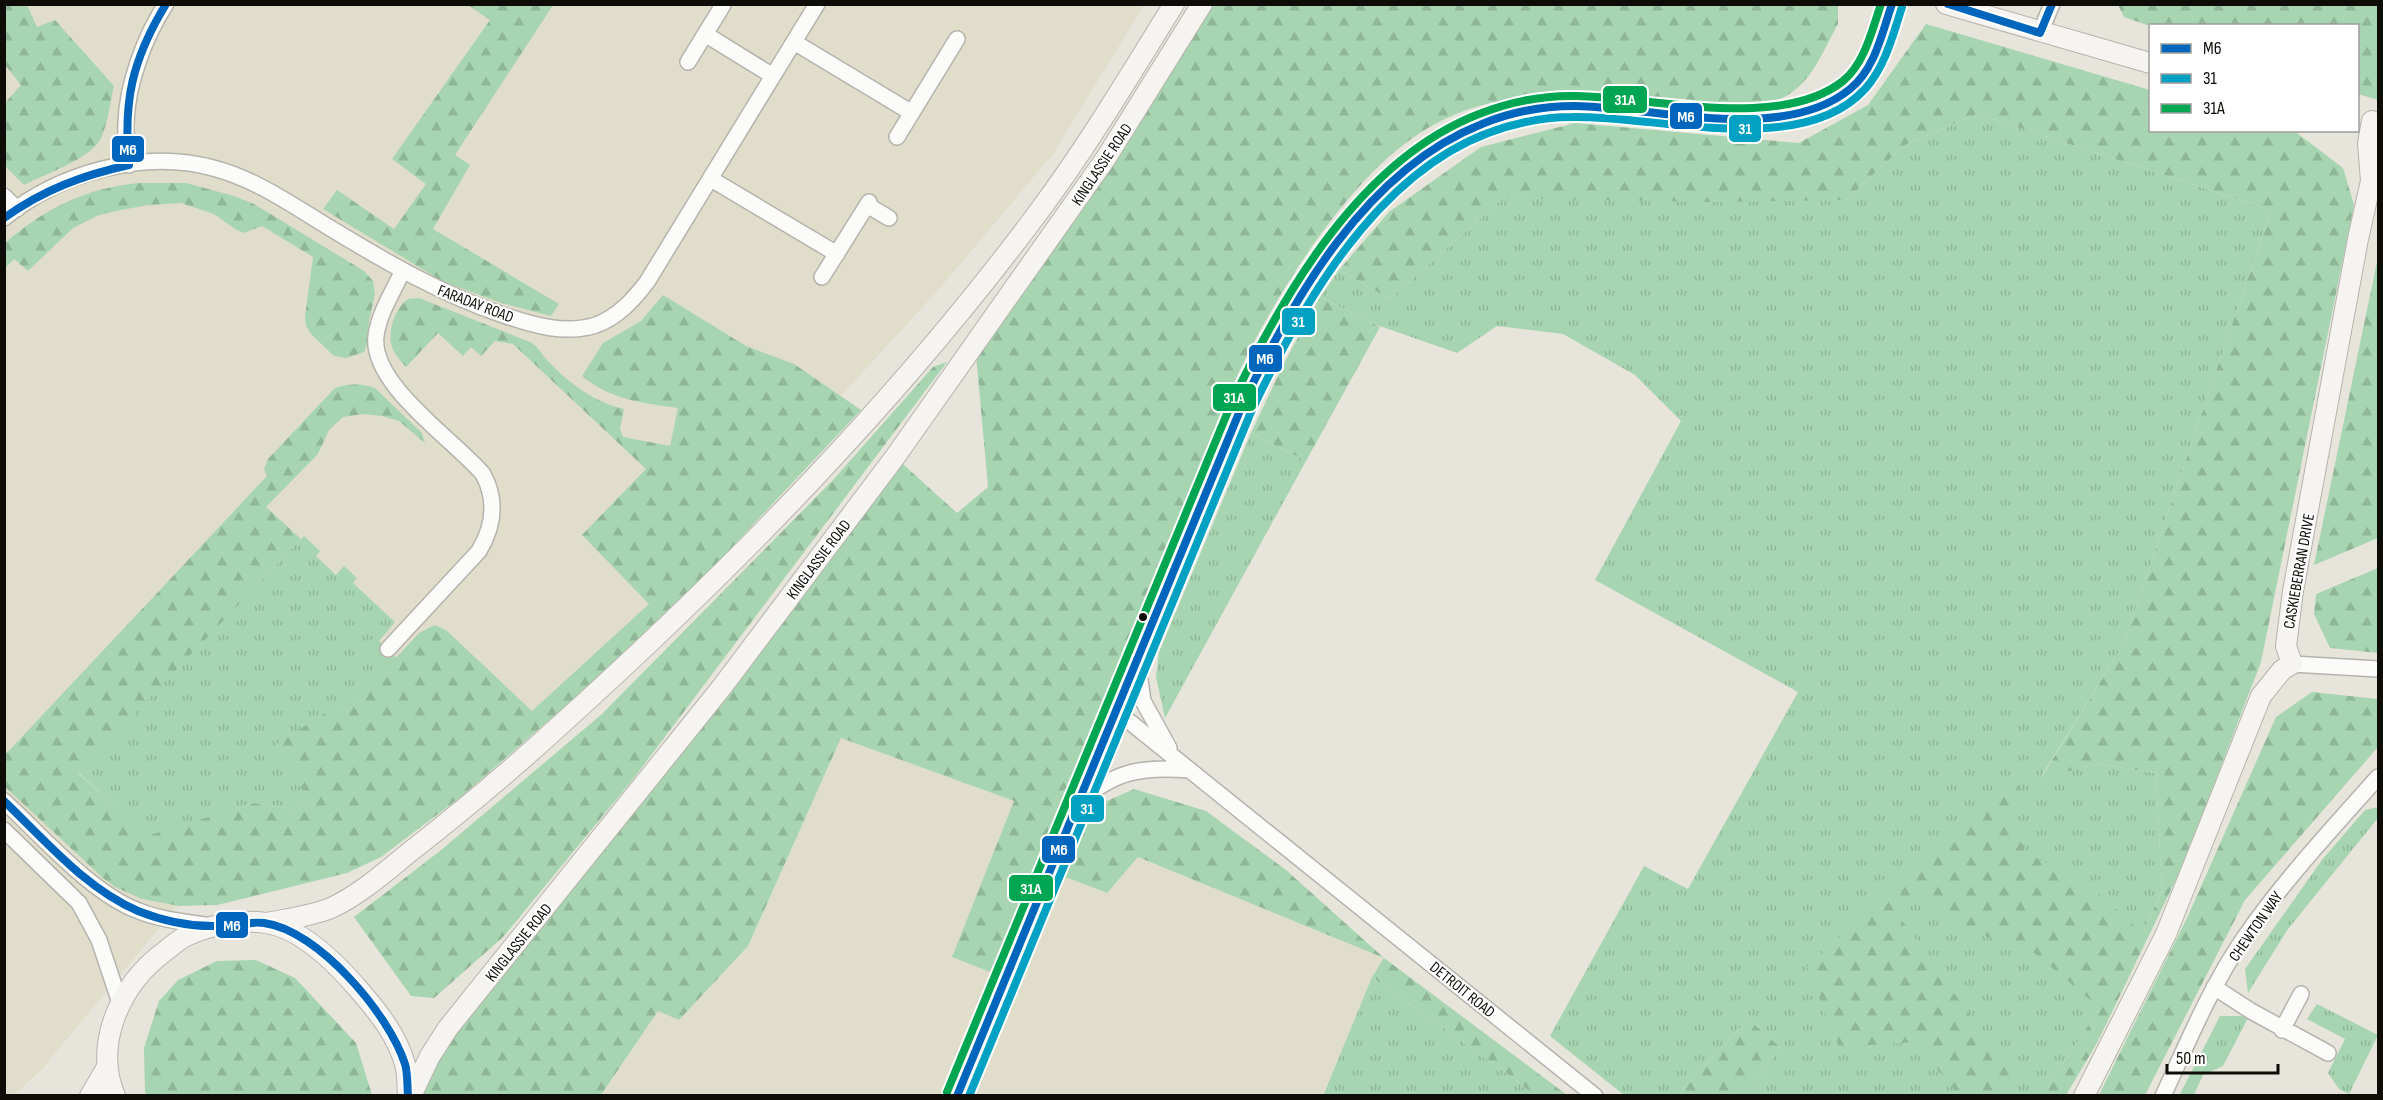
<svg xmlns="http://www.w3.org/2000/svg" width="2383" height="1100" font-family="'Sofia Sans Condensed',sans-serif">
<defs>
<pattern id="grass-tufts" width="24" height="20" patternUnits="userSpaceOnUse" patternTransform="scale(1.5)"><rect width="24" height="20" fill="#a7d5b1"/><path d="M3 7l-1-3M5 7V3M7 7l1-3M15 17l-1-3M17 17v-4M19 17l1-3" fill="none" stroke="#8fb697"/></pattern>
<pattern id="forest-firs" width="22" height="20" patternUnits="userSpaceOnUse" patternTransform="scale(1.5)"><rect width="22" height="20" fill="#a7d5b1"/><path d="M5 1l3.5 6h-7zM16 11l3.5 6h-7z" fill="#8fb697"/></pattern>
</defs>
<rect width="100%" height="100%" fill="#e6e4db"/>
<path fill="#e0ddcb" d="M5,5h1139l-91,149 -114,135 -286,312 -168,156 -292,130 -151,182 -28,26 -9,1z
M841,738l173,63 -62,156 43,17 -51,121 -343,1 57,-85 90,-65z
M1138,857l246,101 -12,19 -49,118 -352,1 87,-222 49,19z"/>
<path fill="url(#grass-tufts)" d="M1977,114l294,96 -148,435 -82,132 57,-13 58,9 6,118 -19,42 -43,75 -58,87h-294l32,-48 -32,-28 -70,76h-54l-74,-59 94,-170 44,23 110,-197 -203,-112 86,-159 -46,-46 -72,-41 -66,-8 -40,27 -83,-29 -54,-27 19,-27 51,29 113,-101 343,2 59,-55z
M1251,433l55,28 -141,257 -9,-41 3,-25z
M304,536l16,15 -4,5 20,19 8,-9 13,12 -4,5 42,39 -16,19 18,17 -50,53 -8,-4 -30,94 -12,8 -43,-6 -107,34 -69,-65z
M2378,807v11l-90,111 -40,64 -3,-24 77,-109 43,-50z
M1372,977l151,108 9,10 -209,1z
M2317,1004l61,31 -29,59 -10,-5 -11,-16 17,-34 -38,-20z
M2220,1016h29l-26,50 -20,9 -9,20 -15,1z"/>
<path fill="url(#forest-firs)" d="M5,4l22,1 10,22 18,-7 59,66c-4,17 -6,38 -14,54 -12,20 -55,34 -76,45l-19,-19v-63l16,-18 -16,-20z
M468,5h85l-98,150 15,10 -37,64 126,75 -8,12 -50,-13 -59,-22 -119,-72 14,-19 57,39 32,-45 -34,-25 98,-139z
M1202,5h636v19c-20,36 -31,73 -76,80 -47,-2 -94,-4 -140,-6 -41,-2 -82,-5 -122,3 -26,5 -50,14 -72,27 -81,47 -157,174 -195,257l-238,589 -43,-17 62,-156 -173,-63 -93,208 -69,74 -21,-9 -57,84 -190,1 5,-15 479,-624 62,56 31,-26 -13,-143z
M2118,5h260v95l-20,-6v-68h-208l-26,-9z
M1926,24l224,66v40h139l8,3 46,35 11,37 -93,457 -78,203 -86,178 -31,52h-24l58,-87 -67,-56 -75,-25 -48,-32 -14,17 118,165 -9,18 -44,1 -4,-3 -42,-51 -76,5 -32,-80 114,-106 99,-77 -8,31 13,37 59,29 59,52 19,-42 -6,-118 -58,-9 -57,14 82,-133 148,-435 -294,-96 -72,31 -59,55 -133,2 -210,-4 -113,101 -51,-29 50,-58 92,-65 94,-24 224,20 69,-38z
M140,183h46l48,13 20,8 110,67 9,10 2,13 -6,27 -2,23 -3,8 -18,6 -12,-2 -23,-22 -5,-8 -1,-9 8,-60 -51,-31 -18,7 -9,-4 -21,-15 -33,-11 -33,2 -32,6 -17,4 -26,13 -45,43 -14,-12 -9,9v-25c41,-35 80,-55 135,-60z
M2378,257v281l-64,27z
M663,295l83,51 48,18 67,46 -145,154 -121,116 -133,116 -81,61 -34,16 -130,32 -38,1 -37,-7 -27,-12 -12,-9 -98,-91 -1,-31 263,-280 -3,-7 4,-10 66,-70c10,-6 33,-6 42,0l46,44 3,10 -26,-22 -17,-5 -19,-2 -20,3 -14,13 -11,24 -52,53 35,32 -223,234 69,63 107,-33 43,6 12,-8 -34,-56 58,-37 6,-1 8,4 72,-78 16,-8 11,5 86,81 117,-107 -67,-69 64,-66 -133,-125 -18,-3 -14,15 -10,-9 -8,9 -25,-23 -32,34c-5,-6 -11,-12 -14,-20 -5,-15 3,-39 16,-48l11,-1 111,44c9,5 12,13 19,20 22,23 44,39 75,47l-4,20 3,8 47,9 8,-38c-35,-5 -67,-8 -96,-32l21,-33 38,-22z
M1320,297l60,30 -74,134 -55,-28 32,-68z
M947,362l-313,416 -131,159 -69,61 -23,-2 -57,-79 86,-66 162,-137 231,-234 100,-113z
M2378,568v85l-48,-5 -16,-34 2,-20z
M2312,692l66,7v48l-133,153 -100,195h-46l89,-179 88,-199z
M1134,789l72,22 80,59 98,88 183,137h-35l-9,-10 -151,-108 12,-19 -246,-101 -31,36 -49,-19 26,-63z
M256,960l39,18 61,65 16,52h-225l-2,-3 -1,-44 15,-47 19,-21 39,-19z
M1748,1019l32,28 -32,48h-70z"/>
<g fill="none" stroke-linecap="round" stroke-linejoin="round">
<g stroke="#b5b3ac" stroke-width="18">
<path id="street" d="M2040,33l12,-29
M705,34l68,42
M794,42l118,71
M688,62l35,-57
M897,137l60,-98
M129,165c-1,-14 -4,-28 -3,-42 1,-39 19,-87 40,-119
M711,179l126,75
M4,196l13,13
M867,205l22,13
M4,218c55,-45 139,-69 209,-50 43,11 79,37 117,60 56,34 111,66 173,87 30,10 62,20 93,10 22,-8 38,-26 51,-43l170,-278
M822,277l47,-75
M388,649l91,-98c15,-25 18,-51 4,-77 -30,-35 -113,-90 -107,-138 3,-23 17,-44 26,-64
M1137,660l6,41 26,47
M2292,664l86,5
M1115,710l480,386
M4,801c37,34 89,94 135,110 22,9 48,11 72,15
M1077,804c37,-33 64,-38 113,-34
M4,830l75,73 20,37 21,63
M2214,987l37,24 77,42
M2282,1030l19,-36
M957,1096c95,-229 188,-459 284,-688 43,-95 99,-192 186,-253 14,-9 28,-19 43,-26 32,-15 70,-23 105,-23 78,-1 213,38 275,-17 24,-21 32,-56 42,-85
M2163,1096c25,-54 48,-110 81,-158 40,-58 88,-109 134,-161"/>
</g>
<g stroke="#b5b3ac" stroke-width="22">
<path id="secondary" d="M1946,4l204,59
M2371,181l-3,-38 4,-22
M267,923c21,-4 44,-7 64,-15 30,-14 55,-37 80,-57 50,-39 99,-80 146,-123 174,-157 340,-326 480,-514 50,-67 93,-139 137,-210
M90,1096l17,-29
M115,1096c-22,-53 6,-112 49,-144 7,-5 14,-12 22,-16 23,-11 54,-17 80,-13 36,5 71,41 94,68 19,22 37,45 45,73 3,10 2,21 3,32
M411,1096l19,-40 18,-28 274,-341 173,-230 211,-299 96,-154
M2084,1096l82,-162 95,-238 21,-26 10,-6 -6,-18 7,-55 65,-352 13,-58 7,-14"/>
</g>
<use href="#street" stroke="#fbfbfa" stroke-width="15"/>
<use href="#secondary" stroke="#f6f4f0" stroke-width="20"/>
<g stroke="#fff" stroke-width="12">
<path id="bus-1" d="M1948,4l92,29 12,-29
M4,218c39,-28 79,-43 125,-53 -6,-64 3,-105 37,-161
M4,801c42,40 81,87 134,110 25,10 54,16 81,15 15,0 30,-5 45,-3 54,7 125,91 141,141 3,10 2,21 3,32
M957,1096l284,-688c51,-108 124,-238 241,-284 29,-12 62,-18 93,-18 81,1 208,38 275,-17 25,-20 32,-56 42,-85"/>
</g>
<g stroke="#fff" stroke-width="12">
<path id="bus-2" d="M969,1096l282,-684c49,-104 123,-236 237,-279 27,-10 56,-16 84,-16 84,-2 229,42 293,-28 20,-22 28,-54 37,-82"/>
</g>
<g stroke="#fff" stroke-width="12">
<path id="bus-3" d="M947,1092l284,-688c52,-110 129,-244 248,-290 31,-12 65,-19 98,-18 76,1 203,35 266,-15 22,-18 29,-51 38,-77"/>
</g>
<use href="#bus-1" stroke="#0065bd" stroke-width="8"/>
<use href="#bus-2" stroke="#01a1c4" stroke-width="8"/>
<use href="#bus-3" stroke="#00a651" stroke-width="8"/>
</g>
<circle fill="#0d0c07" stroke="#fff" stroke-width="2" cx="1143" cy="617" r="5"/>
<g text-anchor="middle" stroke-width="4.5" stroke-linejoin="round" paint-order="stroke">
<g font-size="16" fill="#0d0c07" stroke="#fff">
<text transform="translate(1101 164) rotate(-56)" y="6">KINGLASSIE ROAD</text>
<text transform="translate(476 303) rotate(21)" y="6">FARADAY ROAD</text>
<text transform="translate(818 559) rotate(-53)" y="6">KINGLASSIE ROAD</text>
<text transform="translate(2298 571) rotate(-80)" y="6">CASKIEBERRAN DRIVE</text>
<text transform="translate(2255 926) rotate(-55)" y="6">CHEWTON WAY</text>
<text transform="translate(518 942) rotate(-51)" y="6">KINGLASSIE ROAD</text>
<text transform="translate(1463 989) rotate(39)" y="6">DETROIT ROAD</text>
</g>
</g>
<g stroke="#fff" stroke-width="2">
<rect x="1602" y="85" width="46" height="29" rx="6" fill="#00a651"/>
<rect x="1669" y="102" width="34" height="28" rx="6" fill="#0065bd"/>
<rect x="1728" y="114" width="34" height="29" rx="6" fill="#01a1c4"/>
<rect x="111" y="135" width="34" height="28" rx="6" fill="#0065bd"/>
<rect x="1281" y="307" width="35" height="29" rx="6" fill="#01a1c4"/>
<rect x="1248" y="344" width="35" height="29" rx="6" fill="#0065bd"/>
<rect x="1212" y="383" width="45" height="29" rx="6" fill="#00a651"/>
<rect x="1070" y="794" width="35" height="29" rx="6" fill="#01a1c4"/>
<rect x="1041" y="835" width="35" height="29" rx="6" fill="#0065bd"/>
<rect x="1008" y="874" width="46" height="28" rx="6" fill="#00a651"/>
<rect x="215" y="911" width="34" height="28" rx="6" fill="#0065bd"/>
</g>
<g font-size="16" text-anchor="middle" font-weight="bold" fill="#fff">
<text x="1625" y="105">31A</text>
<text x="1686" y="122">M6</text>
<text x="1745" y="134">31</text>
<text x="128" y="155">M6</text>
<text x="1298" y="327">31</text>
<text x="1265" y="364">M6</text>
<text x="1234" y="403">31A</text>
<text x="1087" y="814">31</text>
<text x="1059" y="855">M6</text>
<text x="1031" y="894">31A</text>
<text x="232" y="931">M6</text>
</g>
<rect width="2383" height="1100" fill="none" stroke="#0d0c07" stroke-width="12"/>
<rect x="2149" y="24" width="210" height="108" fill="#ffffff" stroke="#9e9e9c" stroke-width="1.5"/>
<rect x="2161" y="44" width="30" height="9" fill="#0065bd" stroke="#9e9e9c" stroke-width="1.5"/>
<text x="2203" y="54" font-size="18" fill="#0d0c07">M6</text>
<rect x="2161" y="74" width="30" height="9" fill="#01a1c4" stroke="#9e9e9c" stroke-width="1.5"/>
<text x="2203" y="84" font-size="18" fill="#0d0c07">31</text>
<rect x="2161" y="104" width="30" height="9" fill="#00a651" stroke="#9e9e9c" stroke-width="1.5"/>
<text x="2203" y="114" font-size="18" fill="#0d0c07">31A</text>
<path d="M2167 1064v9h111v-9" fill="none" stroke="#0d0c07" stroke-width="3"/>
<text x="2176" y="1064" font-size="18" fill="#0d0c07" stroke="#ffffff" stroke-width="4.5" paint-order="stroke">50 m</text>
</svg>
